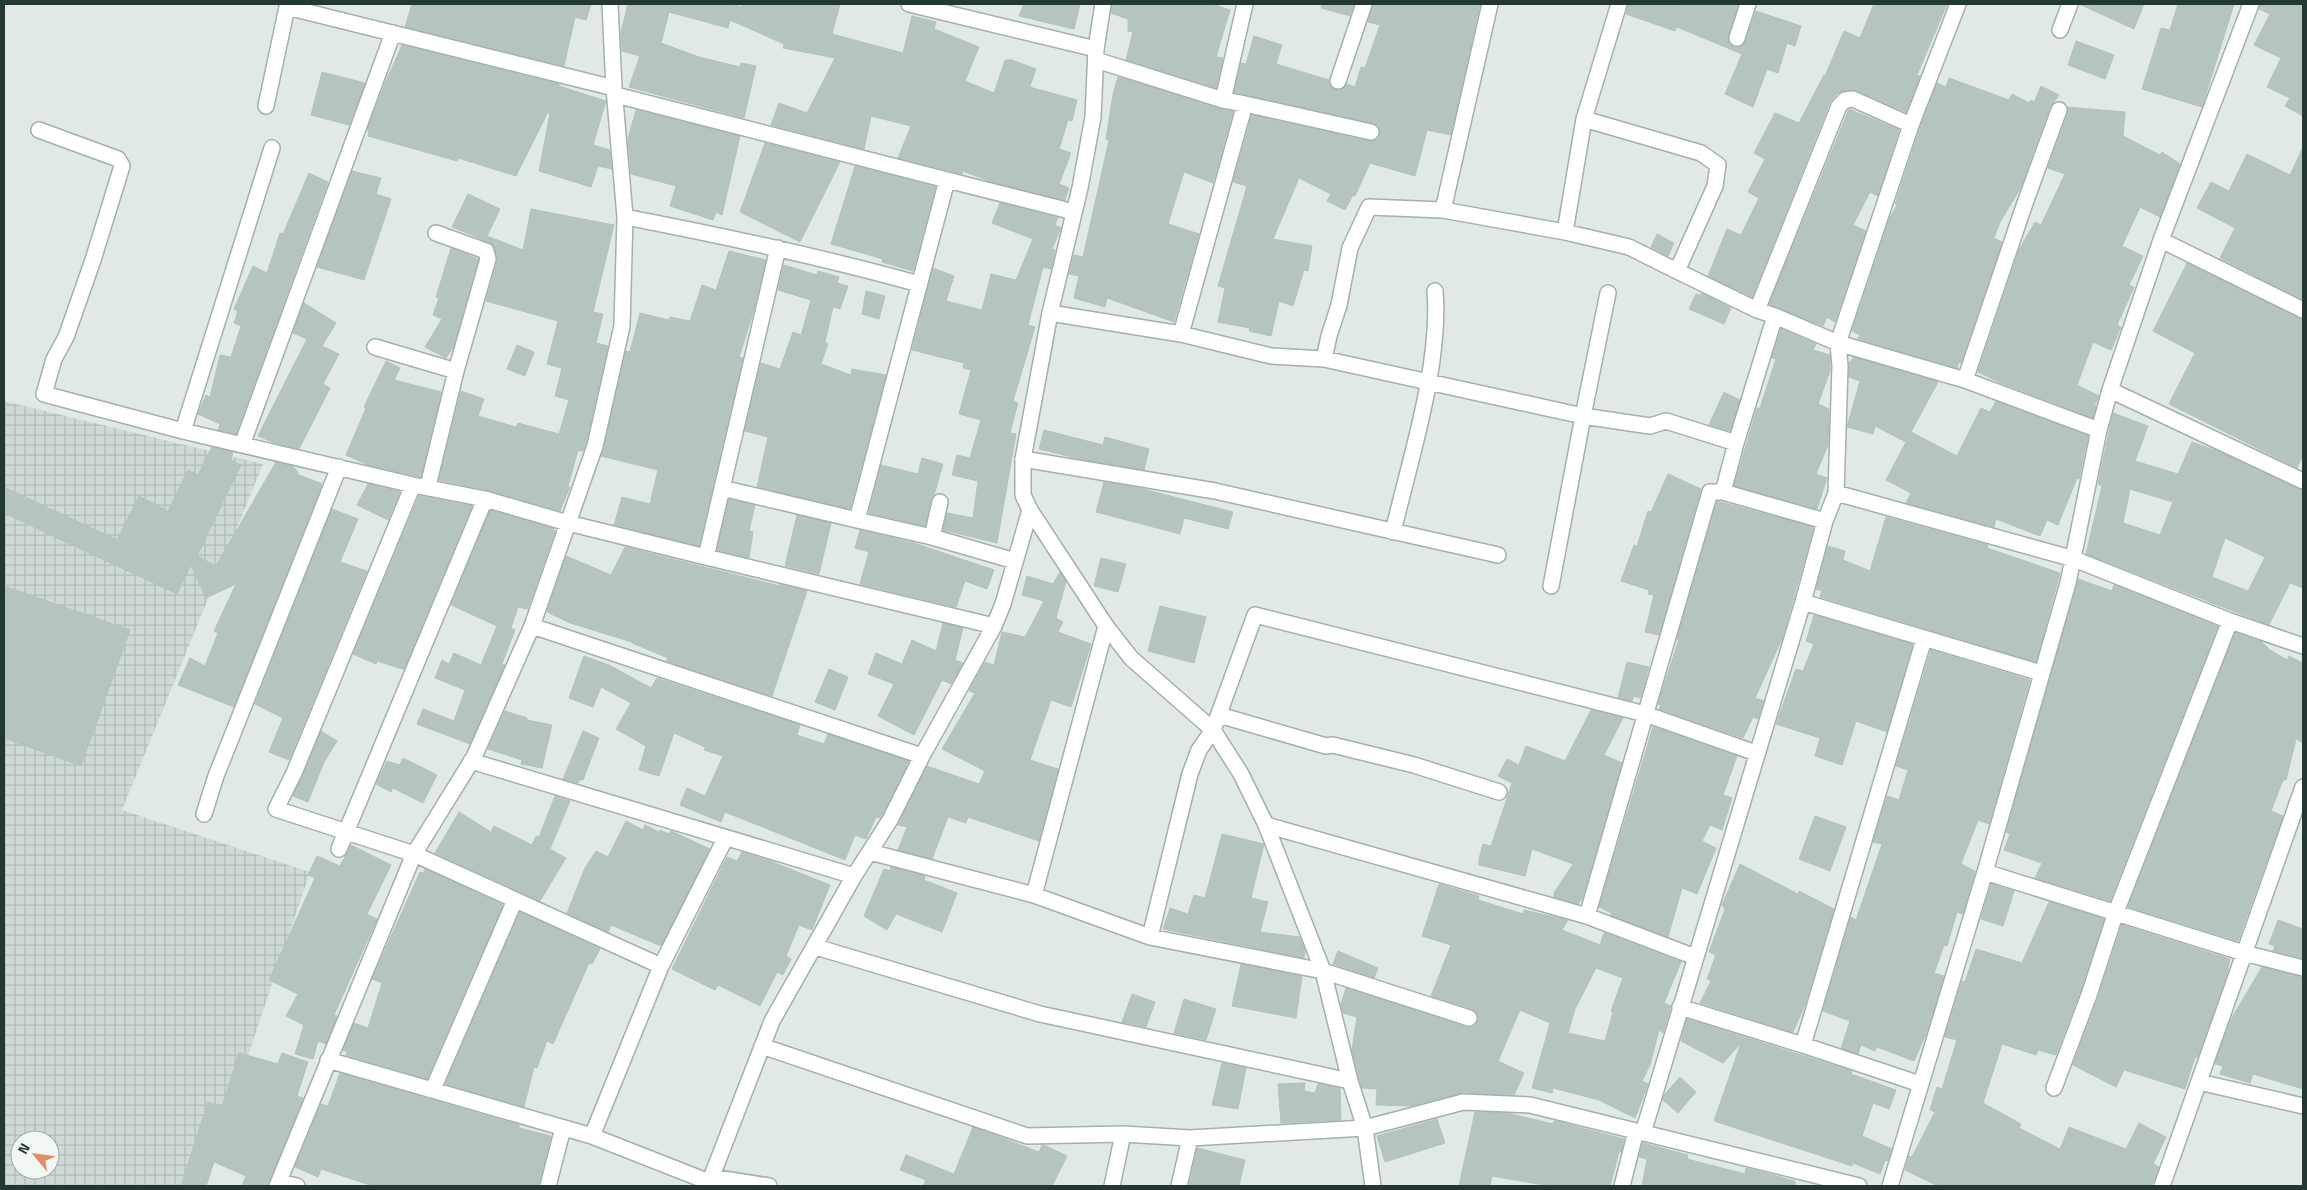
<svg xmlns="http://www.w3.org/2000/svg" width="2307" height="1190" font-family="'Titillium Web',sans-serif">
<defs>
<pattern id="industrial-grid" width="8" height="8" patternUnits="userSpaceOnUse" patternTransform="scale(1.25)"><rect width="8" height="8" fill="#cfd9d5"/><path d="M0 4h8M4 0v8" fill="none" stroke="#b1bbb7"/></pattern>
</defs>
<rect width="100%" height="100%" fill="#e1e9e6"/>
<path fill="url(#industrial-grid)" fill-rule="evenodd" d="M4,401l259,63 -141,346 188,62 -106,314h-200zM20,1140h30v30h-30z"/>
<path fill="#b6c4bf" stroke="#b4c2bd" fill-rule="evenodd" d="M412,4h179l-5,16 -11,-3 -11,49 -159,-39z
M628,4h106l7,3 1,-3h98l-8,30 71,19 9,-37 24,6 -2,7 45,18 -14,34 29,12 11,-33h7l24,9 -6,17 3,2 44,12 -5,21 -4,-1 -9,29 12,4 -12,31 10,4 -4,12 -73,-18 -29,-11 -1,3 -64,-16 13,-32 -40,-10 -7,33 -93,-24 8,-22 28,10 28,-55 -52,-10 1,-4 -54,-24 -2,8 -59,-16 -8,31 38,14 41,10 1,-4 15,3 -12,52 -115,-31 11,-31 -18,-5 -1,-19z
M1024,4h56l-6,25 -55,-13z
M1112,4h100l18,6 -14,47 7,1 -7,30 -90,-28 7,-28 -5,-1v-12l-17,-6z
M1322,4h32l-4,12 -29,-8z
M1373,4h107l-29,131 -24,-5 -12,46 -45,-13 -15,33 -2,-1 -8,15 -18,-9 4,-7 -32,-16 -26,61 39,7 -4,25 -4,-1 -11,36 -14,-5 -8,35 -22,-5 1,-3 -32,-6 7,-34 -7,-2 29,-100 -14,-4 19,-67 117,26 9,-2 2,-5 -2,-9 -5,-2 -139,-30 7,-30 5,1 8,-28 28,9 -6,19 53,16 2,7 4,3h5l7,-6 8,3 6,-20 4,1 15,-43 -12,-3z
M1628,4l110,1 -10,31 2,8 5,3 8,-2 3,-4 10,-30 45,15 -6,20 -8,-3 -9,30 -11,-4 -14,38 -28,-13 17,-40 -65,-27 -2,4 -49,-17z
M1874,4h73l-30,71 3,1 -14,36 -50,-22 -12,1 -6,2 -8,9 -78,195 -44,-21 19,-47 14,6 18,-37 -11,-6 17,-33 -11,-6 21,-40 24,10 25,-48 1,1 19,-45 16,7z
M2079,4h65l-10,25z
M2178,4h56l-32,103 -60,-18 19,-61 9,2z
M2260,4h43v112l-18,-10 5,-8 -23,-11 14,-29 -27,-13 16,-31 -11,-5z
M2076,41l38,14 -9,24 -37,-14z
M402,45l157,39v2l47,15 -13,44 17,5 2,19 -14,-3 -7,21 -52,-16 11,-58 -2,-1 -32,64 -58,-18 -1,3 -89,-25 1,-5 -2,-1 19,-49z
M322,72l43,11 -16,42 -38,-10z
M1118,77l115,34 -20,72 -29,-11 -16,52 31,10 -25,88 -67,-24 -2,9 -31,-9 5,-22 -10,-2 5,-19 9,2 26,-117 -3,-1 7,-45z
M1949,78l60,22 3,-6 17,9 2,-3 3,2 7,-16 18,9 -9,12 -30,82 -20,33 -6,16 8,4 -41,121 -2,-1 -2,6 -99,-29 2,-4 -8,-4 38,-113 7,-13 -2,-1 25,-76 17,-45 9,4z
M2067,107l58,5 -2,24 37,19 2,-3 18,12 -20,53 -20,-10 -18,39 21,10 -14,29 5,2 -17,38 4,2 -10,23 -18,-8 -16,43 22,11 -5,10h2l-3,12 -92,-35 -23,-11 41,-122 16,-28 6,3 24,-51 -17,-6 20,-55z
M1849,109l50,21 -21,66 -8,-4 -17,33 13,6 -31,91 -8,-5 -4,9 -54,-22z
M636,110l104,26 -18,79 -6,-3 -3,8 -43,-14 6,-20 -45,-12 -3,-36z
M765,143l75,19 -40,80 -60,-30z
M2303,147v153l-83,-42 15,-30 -38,-20 14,-26 18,9 18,-37 43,21z
M855,166l81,21 -23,84 -31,-9 1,-3 -52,-15z
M352,171l29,7 -5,16 15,5 -27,81 -47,-13z
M309,173l19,9 -92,252 -18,-4 2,-6 -22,-10 8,-19 4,2 10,-42 11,2 10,-31 -7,-3 4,-12 -4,-2 19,-43 14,7 13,-40 3,1z
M468,194l32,15 -13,27 36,14 8,-41 83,16 -21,87 10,2 -7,29 12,3 -22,97 -3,8 -5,-1 -10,36 2,1 -10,24 -72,-21 -49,-10 22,-89 23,8 -6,17 38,11 2,-4 41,11 10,-34 -14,-4 7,-28 -15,-4 11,-43 -72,-20 11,-39 -2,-14 -6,-6 -37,-15z
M1000,203l58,15 -3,7 6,3 -9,21 3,1 -4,19 -8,-2 -15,58 7,2 -22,74 5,2 -8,30 6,1 -19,109 -54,-13 4,-17 26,5 5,-37 -26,-6 5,-20 13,3 11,-38 -22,-6 12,-44 -8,-2 1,-5 -52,-13 21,-82 21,8 -8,25 36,9 9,-36 25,6 17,-41 -41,-16z
M1657,234l17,9 -6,13 -17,-9z
M451,248l27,11 -24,87 -8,12 -21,-11 17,-28 -9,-4 6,-17 -3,-1z
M729,251l37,9 -13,53 -14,44 4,1 -44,188 -85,-21 8,-28 28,7 8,-34 -57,-14 25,-105 4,1 10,-39 29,7 1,-3 20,4 12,-36 14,5z
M2187,263l116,56v136l-6,13 -128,-64 26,-51 -42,-22z
M784,265l33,10 1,-4 21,6 -2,6 11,3 -8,23 -7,-2 -8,35 3,2 -7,20 30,11 1,-6 34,6 -36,134 -93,-22 11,-50 -23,-6 16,-68 19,6 13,-37 8,3 10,-35 -33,-10z
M866,291l19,5 -6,23 -17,-5z
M1701,293l30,15 -7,16 -35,-15 7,-15 5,2z
M304,303l32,20 -14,23 17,8 -16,30 7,4 -31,61 -24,-6 -17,-7 49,-97 -14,-6z
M1781,329l35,15 -3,6 17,5v16l-12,33 11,5 -1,36 -12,29 11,4 -10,31 -83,-23 23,-78h3l16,-49 -4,-1z
M517,345l17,7 -9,24 -18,-7z
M1853,357l85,25 -27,50 46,24 24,-48 9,4 6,-11 92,35 -9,43 -2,-1 -19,47 -11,-5 -7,16 -44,-17 -2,8 -88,-24 5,-10 -25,-13 20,-38 -31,-16 -2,8 -26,-7 13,-46 -11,-4v-15h2z
M386,361l14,7 -6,12 47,12 -20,85 -53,-12 -22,-10 20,-47 -2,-1z
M1724,392l16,8 -10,31 -21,-6z
M2113,413l35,13 -13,35 43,13 14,-32 28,10 83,38v98l-13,-5 -21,42 -183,-71 16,-68 -4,-2zM2130,489l43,13 -13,33 -37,-12zM2225,538l40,19 -17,34 -36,-14z
M1044,430l59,15 2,-8 44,12 -5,21 -64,-11 -41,-10z
M212,447l21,5 -2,8 10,5 -44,91 19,10 60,-104 16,4 6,6 -1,2 25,10 -88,223 -56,-22 12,-27 15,8 13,-33 -4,-2 22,-47 -30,14 -15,-33 -14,29 -173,-81v-26l113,53 22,-44 29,15 20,-41 10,5z
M922,458l21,6 -9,31 -3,5 -6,26 -56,-13 12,-48 37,9z
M1668,474l33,15 -42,146 -14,-3 9,-37 -6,-1 1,-4 -28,-9 13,-36 3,1 11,-35 3,1z
M1104,482l35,6 94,24 -5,17 -44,-11 -4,16 -84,-22z
M368,484l32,8 -12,28 -31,-15z
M419,496l53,10 -68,163h-2l-25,-8 -1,3 -23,-10z
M729,499l26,6 -6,26 4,1 -4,26 -32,-8z
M1717,501l97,26 -32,112 -27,59 9,3 -6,18 -5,-2 -10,21 -84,-29 2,-4 -3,-1 21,-65h-2z
M332,509l26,10 -18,43 27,9 -78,189 -20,-8 14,-34 -28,-14z
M490,510l63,18 2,4 -26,73 -2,4 -9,-2 -7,21 4,2 -13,34 3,1 -35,79 -53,-20 6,-15 31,12 11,-31 -30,-12 7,-18 7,4 5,-11 27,12 16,-39 -46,-21z
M797,515l34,8 -12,51 -34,-8z
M1886,517l102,28 -1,3 73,25 -24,89 -216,-65 2,-6 -6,-2 12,-43 17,5 -2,9 27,11z
M860,530l54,13 80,27 -7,19 -22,-8 -9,26 -96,-23 9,-32 -14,-4z
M625,547l155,39v-2l27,7 -35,105 -106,-35 2,-3 -36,-15v-1l-62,-19 -23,-11 19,-56 45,19z
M1101,558l25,6 -8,28 -24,-6z
M1060,572l6,10 -10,36 7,4 -5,10 33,12 -20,63 -20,-7 -21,60 28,9 -19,72 -71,-24 -2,6 -18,-6 -16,42 -34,-9 9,-23 -9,-2 29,-59 52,18 6,-13 -43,-22 33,-56 -6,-2 16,-29 9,3 8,-33 23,5 19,-36 -22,-6 5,-19 26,8z
M2078,579l34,12 2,-6 104,41 -108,275 -75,-23 7,-15 -38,-13 6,-16 -4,-2z
M7,587l123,43 -49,136 -77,-28v-143z
M1160,606l46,11 -12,46 -46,-12z
M1814,615l99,29 -26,88 -31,-11 -14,44 -27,-9 5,-18 -44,-14 20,-55 7,2 11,-27 -8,-3z
M943,623l20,5 -8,32 8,3 -12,21 -9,-4 -28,55 -36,-19 16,-32 -26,-10 8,-21 26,11 10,-24 24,11z
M2235,633l27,9 8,8 17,10 2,-4 14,7v80l-7,-4 -10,41h-3l-12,31 12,5 -45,125 -110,-34z
M1931,650l99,30 -41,144 -11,-4 -17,44 14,7 -1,5 -11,38 -6,-2 -10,34 -3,-1 -10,28 10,3 -17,56 -13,29 -37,-14 -2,4 -14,-6 -3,9 -17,-6 9,-27 -27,-10 28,-94 5,3 26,-76 -9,-2 14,-46 12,4 9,-30 -12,-4z
M584,656l25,9 42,23 6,-10 143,47 -3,10 27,9 4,-10 81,27 -27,54 -2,3 -4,-1 -10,22 -11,-4 -10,25 -120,-48 -4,10 -41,-17 7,-17 18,8 18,-40 -19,-6 1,-3 -31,-14 -15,43 -20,-6 7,-24 -30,-17 15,-26 -30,-16 -8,20 -24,-9z
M1627,662l22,5 -9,31 -6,-2 -2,5 -14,-3z
M829,669l19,8 -13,33 -20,-8z
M1591,710l32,8 -19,37 18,8 -40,136 -4,5 -24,-7v-4l19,-29 -41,-15 -7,27 -46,-11v-6l4,-15 8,2 21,-63 -14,-7 9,-17 12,6 7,-19 39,15z
M505,711l22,7v2l25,5 -10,43 -21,-4 1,-4 -34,-11z
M1653,727l84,29 -14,39 9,3 -10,32 -12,-5 -8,16 14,7 -19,46 -15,-6 -14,49 -57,-22v-2l-12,-6z
M321,731l16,10 -13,21 -16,40 -15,-6z
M583,731l16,7 -16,42 -3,-1 -2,4 -15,-4z
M403,758l34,17 -14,28 -30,-15 -2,4 -15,-8 11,-23 13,4z
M555,796l15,5 -20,48 16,9 -26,43 -105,-48 24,-41 32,20 3,-6 38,19 4,-9 3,1z
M1815,816l31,11 -16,44 -31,-12z
M626,821l17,9 2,-5 14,7 1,-2 9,4 2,-3 39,18 -49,97 -50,-21 -3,7 -41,-19 18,-45 11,-17 12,6z
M1222,834l42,10 -13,54 17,4 -8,30 40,5 5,14 -1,7 -141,-29 7,-21 18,6 6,-19 11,3z
M351,845l40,20 -24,49 10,5 -43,96 3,1 -11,28 -8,-3 -5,18 -18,-5 9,-29 -18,-9 12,-22 -29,-14 46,-102 -7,-3 9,-19 23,10z
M742,852l28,9 60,24 -18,45 -13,-5 -13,31 5,3 -8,16 -6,-3 -17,34 -42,-21 -3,5 -43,-21 55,-112 10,4z
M1740,864l58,30 1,-3 35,18 -29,96 -12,27 -93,-29 11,-22 -4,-2 9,-24 -7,-3 16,-43 -3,-4z
M891,867l34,9 -1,4 33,13 -15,39 -46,-18 -9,16 -23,-14 20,-47 6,2z
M425,869l78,36 -76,174 -81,-24 1,-3 -4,-2 11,-27 14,5 14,-45 -10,-4 48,-107 3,1z
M1439,884l40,12 -1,4 45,14 1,-4 44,10 -6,10 38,15 4,-12 77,29 -17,41 7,3 -8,27 -4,-3 -9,35 -8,16 6,3 -13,34 -36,-18 -46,-12 -1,5 -20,-5 18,-65 -30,-13 -22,51 26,12 -10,22 -51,-2 -52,13 -35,-1 1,-16 -15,-1 -3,-10 -7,-28 5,-33 -14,-4 -2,-9 5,-16 120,39 9,-2 3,-5v-4l-6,-7 -41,-13 20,-51 -29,-9zM1596,968l27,10 -12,33 2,1 -8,29 -37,-8 7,-24z
M1991,884l23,7 -11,35 -22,-7z
M2049,902l55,17 -24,73 -24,63 -18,-5 -2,5 -34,-11 -19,59 38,21 -2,4 41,21 9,-22 57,22 13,-26 27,14 -13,27 6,3 -4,11 -4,8h-213l-33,-16 4,-14 3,1 23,-45 -5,-2 7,-23 5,2 15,-49 -12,-3 17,-56 3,1 11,-33 46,14z
M520,912l80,37 -8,15 -3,-1 -36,81 -6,-3 -10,27 -3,-1 -10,40 -79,-23z
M2278,920l25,9v29l-30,-7 2,-5 -6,-2z
M2122,925l108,34 -4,19 -29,80 -2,-1 -10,32 -61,-19 -8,17 -43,-22 25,-67z
M1338,951l40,17 -4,10 -41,-14z
M1241,964l61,12 -6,42 -64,-12z
M2262,967l41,10v112l-50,-15 -3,9 -30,-9 3,-8 -8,-2 15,-43z
M1132,994l23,8 -9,25 -24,-5z
M1184,999l32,10 -10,31 -32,-7z
M1687,1019l165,52 -1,3 45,16 -7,19 -16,-6 -11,33 30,13 -4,12 -3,-1 -5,14 -27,-11 -1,3 -138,-45 27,-78 -18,20 -42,-22z
M239,1053l39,11 4,-11 26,9 -11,34 6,2 -35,88h-26l4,-10 -32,-14 -8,24h-25l27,-84 14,5z
M1222,1063l24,5 -8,41 -26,-4z
M340,1073l179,52v3l32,8 -12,50h-166l-52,-17 -3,8 -23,-10 26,-63 7,2z
M1680,1077l16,15 -18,21 -15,-13 1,-5z
M1305,1083l-1,8 11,2 3,-9 22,4 1,32 -60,3 -3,-39z
M1475,1112l32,1 46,11 1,-3 5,1 65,17 -3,13h-2l-9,34h-61l-57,-10 -2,10h-31z
M1437,1119l8,24 -60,19 -8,-26z
M973,1127l66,25 3,-7h2l23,11 -15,30h-129l3,-6 -26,-10 6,-15 48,19z
M1643,1143l45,12 -1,4 58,15 1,-6 49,13v5h-153l5,-27 -8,-2z
M1197,1148l48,12 -6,26h-50z"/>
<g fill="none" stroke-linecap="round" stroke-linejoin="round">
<g stroke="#a4b0ad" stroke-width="18">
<path id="minor" d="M909,4l187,45
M2060,30l10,-26
M1737,38l11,-34
M1096,60l127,40 22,4 -64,230
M1338,81l26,-77
M616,95l331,85 -90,340 75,17 8,-35
M1223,100l22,-96
M1245,104l126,28
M266,106l21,-99 327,81
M39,130l79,29 4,7 -29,94 -27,77 -12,22 -10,35 139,37 230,54 72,14 83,24 138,34 288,69
M947,180l127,32
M1443,210l47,-206
M625,217c99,19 197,40 294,67
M1565,232l64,15 48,24 38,-85 3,-21 -17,-12 -117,-34 35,-115
M2161,240l142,70
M1677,271l80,39
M1050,313l131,21 90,22 53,3 5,-23 10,-31 11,-57 19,-41 74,3 122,22 19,-113
M1775,316l-18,-6 82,-204 6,-6 8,-1 58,26
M375,347l81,24
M1324,359l259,57 25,-123
M1965,380l60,-177 34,-93
M2110,390l193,91
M183,431l89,-283
M242,445l151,-412
M1023,459l192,32 283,64
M413,485l-119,288 -18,36 138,45 247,112
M428,486l28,-115 32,-112 -2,-8 -50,-18
M722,488l135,32
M1723,492l102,29
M1836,493l238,66 156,62 73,25
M1393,532c17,-73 48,-167 42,-241
M932,537l83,24
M706,557l72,-309
M1551,586l32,-170 67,10 16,-5 70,22 39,-127 63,27 127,37 134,50
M1803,602l238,71
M532,626l390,130
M1219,715l107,31 7,-1 81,20 85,27
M471,761l383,115
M204,814l12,-38 123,-309
M1266,825l321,91 108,41
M339,849l146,-350
M870,852l164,43 116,42 173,34 146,47
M1985,872l259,81 59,15
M1034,895l72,-269
M1587,916l123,-424h13l13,-49
M1150,937l40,-163 9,-24 14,-20 42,-115 390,99 111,39
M816,947l224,67 310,67
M1680,1007l123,38 117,39
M1803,1045l121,-406
M762,1046l265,90 96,-2 67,4 175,-10 98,-26 67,3 329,81
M328,1060l264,76 117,46
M2199,1082l104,24
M2054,1088l35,-93 27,-83 114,-291
M433,1089l82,-189
M1643,1133l160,-531 22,-81 11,-28 4,-127 -2,-23 73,-218 47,-121
M592,1136l69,-170 64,-127
M711,1177l58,9
M279,1182l18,4
M277,1186l137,-332 60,-97 58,-131 63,-180 27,-120 3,-109 -11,-129 -4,-84
M548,1186l15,-58
M708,1186l64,-165 82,-145 36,-56 32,-64 72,-130 9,-22 27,-94
M1112,1186l11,-52
M1179,1186l11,-48
M1622,1186l14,-55
M1890,1186l95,-314 83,-289 31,-153 11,-40 51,-150 90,-236
M2162,1186l141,-399"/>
</g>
<g stroke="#a4b0ad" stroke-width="18">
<path id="tertiary" d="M1103,4l-7,45 -3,68 -13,71 -30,125 -27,146v36l7,15 76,116 25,32 82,72 28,44 25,51 57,146 27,110 15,47 8,58"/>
</g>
<use href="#minor" stroke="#fff" stroke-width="15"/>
<use href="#tertiary" stroke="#fff" stroke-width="15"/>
</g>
<rect width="2307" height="1190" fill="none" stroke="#233834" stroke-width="10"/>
<g transform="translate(35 1155) rotate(299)"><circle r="24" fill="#f1f6f4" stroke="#9faaa7"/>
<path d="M0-4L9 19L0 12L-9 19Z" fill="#e18e67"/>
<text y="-8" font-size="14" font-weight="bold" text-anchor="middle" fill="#233834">N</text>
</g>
</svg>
